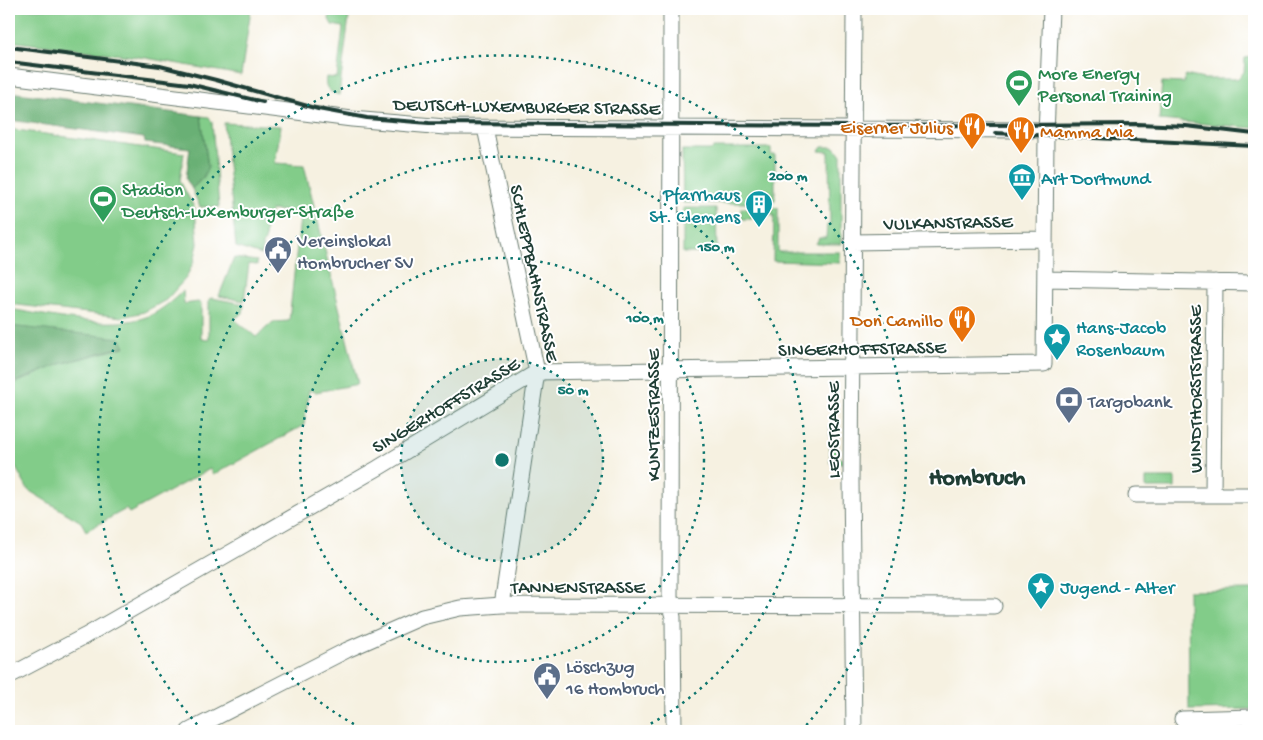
<svg xmlns="http://www.w3.org/2000/svg" width="1263" height="740" font-family="'Gochi Hand',sans-serif">
<rect width="100%" height="100%" fill="#fff"/>
<filter id="ink" filterUnits="userSpaceOnUse"><feTurbulence type="fractalNoise" baseFrequency=".02" numOctaves="2"/><feDisplacementMap in="SourceGraphic" scale="10" xChannelSelector="R" yChannelSelector="G"/><feConvolveMatrix kernelMatrix="1 2 1 2 8 2 1 2 1" color-interpolation-filters="sRGB"/></filter>
<filter id="wash" filterUnits="userSpaceOnUse"><feTurbulence type="fractalNoise" baseFrequency=".0096" numOctaves="4" result="noise"/><feDisplacementMap in="SourceGraphic" scale="20" xChannelSelector="R" yChannelSelector="G"/><feGaussianBlur stdDeviation="1.12" result="paint"/><feColorMatrix in="noise" values="0 0 0 0 0 0 0 0 0 0 0 0 0 0 0 0 0 1.4 0 .05"/><feComposite in="paint" operator="in"/></filter>
<g filter="url(#wash)">
<rect width="100%" height="100%" fill="#f6f1e1"/>
<path fill="#82cc89" stroke="#50845e" d="M9,9h242l-10,66 -95,-17 -137,-17z
M331,9h19l-11,86c-10,-3 -15,-7 -13,-18l11,1 6,-51 -11,-2 -3,-6z
M1252,57l2,13v58l-95,-8 3,-38 22,1 1,-8 19,4h33l7,-7 1,-14z
M201,116l8,1 3,5 7,85h-19l-8,-18 12,-12 4,-10z
M224,123l57,3 -6,37 29,2 54,219 -42,8 -7,-2 -5,35 -91,50 -3,-6 -81,44 -3,-4 -40,22 -5,-9 -53,-32 -19,-35v-69l51,-22 65,-17 -116,-21v-17c40,6 102,22 140,7 13,-6 24,-16 34,-25l1,13 14,-2 3,2v35l8,1v-41l3,-1 32,6 -1,9 -9,6 22,18 17,-15 16,-1 11,-103 -16,-7 -13,-1 -1,5h-4l-1,26 -3,3v11l-26,-8z
M9,129l175,24 -4,28 15,28 3,35 -4,17 -8,17 -20,22 -22,12 -22,5 -113,-13z
M822,147h13l6,8v89h-25l3,-6h7l1,-13h3l-1,-73 -10,-1z
M713,148h58v7h4v45l-4,3h-88l-1,-53h30z
M683,208h33l1,41 -4,4h-30z
M741,208h24v7h-13v4h-11z
M768,208h10v44h62v11l-67,-2 1,-46h-6z
M234,258l23,3v4l-8,-1 -5,37 -25,-5z
M834,424v11h4v22l5,2v4h-13v-38z
M1196,434h4v42h-4z
M1146,478h29v10h-29z
M1254,590v119l-65,1 -1,-119z"/>
<path fill="#69b075" stroke="#447654" d="M9,92l192,24 7,51 -4,9 -12,13 -6,-10 4,-31 -45,-5 -1,-5 -135,-18z
M9,326l111,12 5,8 -65,18 -44,18 -7,-15z"/>
</g>
<g filter="url(#ink)">
<g fill="none" stroke-linecap="round" stroke-linejoin="round">
<g stroke="#6a7c71" stroke-width="17">
<path id="street" d="M671,9l-1,597 3,11 1,114
M854,9l-3,472 3,250
M9,76l343,43 93,8 601,3
M485,128l52,244 -35,233
M852,242l193,-3
M1045,279l209,4
M1136,495h118
M1213,495l2,-213
M9,676l76,-40 293,-168 159,-96 507,-8 2,-229 5,-126
M1182,719l72,-2
M189,731l158,-81 75,-33 38,-9 42,-3 492,1"/>
</g>
<use href="#street" stroke="#fff" stroke-width="15"/>
<path stroke="#1f3d34" stroke-width="4" d="M9,47l151,19 56,14 102,29 49,9 62,5 424,3 285,-2 48,2 68,8
M9,62l180,22 74,18
M995,133l259,13"/>
</g>
</g>
<circle cx="502" cy="460" r="101" fill="#0f766e" fill-opacity=".12"/>
<g fill="none" stroke="#0f766e" stroke-width="2.5" stroke-dasharray="2.5 5">
<circle cx="502" cy="460" r="101"/>
<circle cx="502" cy="460" r="202"/>
<path d="M367 731A303 303 0 1 1 637 731"/>
<path d="M202 730A404 404 0 1 1 802 730"/>
</g>
<defs>
<g id="stadium-pin" transform="scale(1.4375)"><path d="M0 17L-7.5 6A9.5 9.5 0 1 1 7.5 6Z" fill="#2e9e5b" stroke="#fff"/><path d="M0-5a6.5 5 0 1 0 0 10a6.5 5 0 1 0 0-10ZM-3.5-1.8h7v3.6h-7Z" fill="#fff"/></g>
<g id="restaurant-pin" transform="scale(1.4375)"><path d="M0 17L-7.5 6A9.5 9.5 0 1 1 7.5 6Z" fill="#e8710a" stroke="#fff"/><path d="M-5-6h1v4h1v-4h1v4h1v-4h1v5L-1.5 .5V6h-2V.5L-5-1ZM5-6V6H3V1.5H1.5Q1.5-4 5-6Z" fill="#fff"/></g>
<g id="museum-pin" transform="scale(1.4375)"><path d="M0 17L-7.5 6A9.5 9.5 0 1 1 7.5 6Z" fill="#0f9aa8" stroke="#fff"/><path d="M0-6L6-3V-2H-6V-3ZM-5-1h2V3h-2ZM-1-1h2V3h-2ZM3-1h2V3H3ZM-6 4H6V6H-6Z" fill="#fff"/></g>
<g id="building-pin" transform="scale(1.4375)"><path d="M0 17L-7.5 6A9.5 9.5 0 1 1 7.5 6Z" fill="#0f9aa8" stroke="#fff"/><path d="M-4-6H4V6H1V3H-1V6H-4ZM-2.5-4.3h1.7v1.8h-1.7ZM.8-4.3h1.7v1.8H.8ZM-2.5-1h1.7V.8h-1.7ZM.8-1h1.7V.8H.8Z" fill="#fff"/></g>
<g id="civic-pin" transform="scale(1.4375)"><path d="M0 17L-7.5 6A9.5 9.5 0 1 1 7.5 6Z" fill="#5c6f8a" stroke="#fff"/><path d="M-.6-6.5H3V-4.5H.6V-3L4-1V1h2V6H-6V1h2V-1L-.6-3ZM-1.2 2.5V6h2.4V2.5Z" fill="#fff"/></g>
<g id="sight-pin" transform="scale(1.4375)"><path d="M0 17L-7.5 6A9.5 9.5 0 1 1 7.5 6Z" fill="#0f9aa8" stroke="#fff"/><path d="M0-6L1.8-2.2L6-1.7L2.9 1.2L3.7 5.4L0 3.3L-3.7 5.4L-2.9 1.2L-6-1.7L-1.8-2.2Z" fill="#fff"/></g>
<g id="bank-pin" transform="scale(1.4375)"><path d="M0 17L-7.5 6A9.5 9.5 0 1 1 7.5 6Z" fill="#5c6f8a" stroke="#fff"/><path d="M-6-4H6V4H-6ZM0-2.3a2.3 2.3 0 1 0 0 4.6a2.3 2.3 0 1 0 0-4.6Z" fill="#fff"/></g>
</defs>
<g fill-rule="evenodd">
<use href="#stadium-pin" x="1019" y="83"/>
<use href="#restaurant-pin" x="972" y="126"/>
<use href="#restaurant-pin" x="1021" y="130"/>
<use href="#museum-pin" x="1022" y="177"/>
<use href="#stadium-pin" x="103" y="199"/>
<use href="#building-pin" x="759" y="204"/>
<use href="#civic-pin" x="278" y="250"/>
<use href="#restaurant-pin" x="962" y="319"/>
<use href="#sight-pin" x="1057" y="337"/>
<use href="#bank-pin" x="1069" y="400"/>
<use href="#sight-pin" x="1041" y="586"/>
<use href="#civic-pin" x="547" y="676"/>
</g>
<g text-anchor="middle" stroke-width="4" stroke-linejoin="round" paint-order="stroke">
<g font-size="19" fill="#27864d" stroke="#fff" text-anchor="start">
<text x="1038" y="79">More Energy<tspan x="1038" dy="22">Personal Training</tspan></text>
<text x="122" y="195">Stadion<tspan x="122" dy="22">Deutsch-Luxemburger-Straße</tspan></text>
</g>
<g font-size="19" fill="#1f3d34" stroke="#fff">
<text transform="translate(527 105) rotate(1)" y="7">DEUTSCH-LUXEMBURGER STRASSE</text>
<text transform="translate(948 221) rotate(-1)" y="7">VULKANSTRASSE</text>
<text transform="translate(536 273) rotate(78)" y="7">SCHLEPPBAHNSTRASSE</text>
<text transform="translate(862 347) rotate(-1)" y="7">SINGERHOFFSTRASSE</text>
<text transform="translate(1194 389) rotate(-90)" y="7">WINDTHORSTSTRASSE</text>
<text transform="translate(445 404) rotate(-31)" y="7">SINGERHOFFSTRASSE</text>
<text transform="translate(652 415) rotate(-90)" y="7">KUNTZESTRASSE</text>
<text transform="translate(832 430) rotate(-90)" y="7">LEOSTRASSE</text>
<text x="578" y="593">TANNENSTRASSE</text>
</g>
<g font-size="19" fill="#c56008" stroke="#fff" text-anchor="end">
<text x="953" y="133">Eiserner Julius</text>
<text x="1040" y="137" text-anchor="start">Mamma Mia</text>
<text x="943" y="326">Don Camillo</text>
</g>
<g font-size="19" fill="#0d838f" stroke="#fff" text-anchor="start">
<text x="1041" y="184">Art Dortmund</text>
<text x="740" y="200" text-anchor="end">Pfarrhaus<tspan x="740" dy="22">St. Clemens</tspan></text>
<text x="1076" y="333">Hans-Jacob<tspan x="1076" dy="22">Rosenbaum</tspan></text>
<text x="1060" y="593">Jugend - Alter</text>
</g>
<g font-size="19" fill="#4e5e75" stroke="#fff" text-anchor="start">
<text x="297" y="246">Vereinslokal<tspan x="297" dy="22">Hombrucher SV</tspan></text>
<text x="1088" y="407">Targobank</text>
<text x="566" y="672">Löschzug<tspan x="566" dy="22">16 Hombruch</tspan></text>
</g>
<g font-size="24" font-weight="bold" fill="#1f3d34" stroke="#fff">
<text x="977" y="484">Hombruch</text>
</g>
</g>
<circle cx="502" cy="460" r="8" fill="#0f766e" stroke="#fff" stroke-width="2.5"/>
<g font-size="15" text-anchor="middle" font-weight="bold" fill="#0f766e" stroke="#fff" stroke-width="4" stroke-linejoin="round" paint-order="stroke">
<text x="788" y="180">200 m</text>
<text x="716" y="251">150 m</text>
<text x="645" y="322">100 m</text>
<text x="573" y="394">50 m</text>
</g>
<rect width="1263" height="740" fill="none" stroke="#fff" stroke-width="30"/>
</svg>
